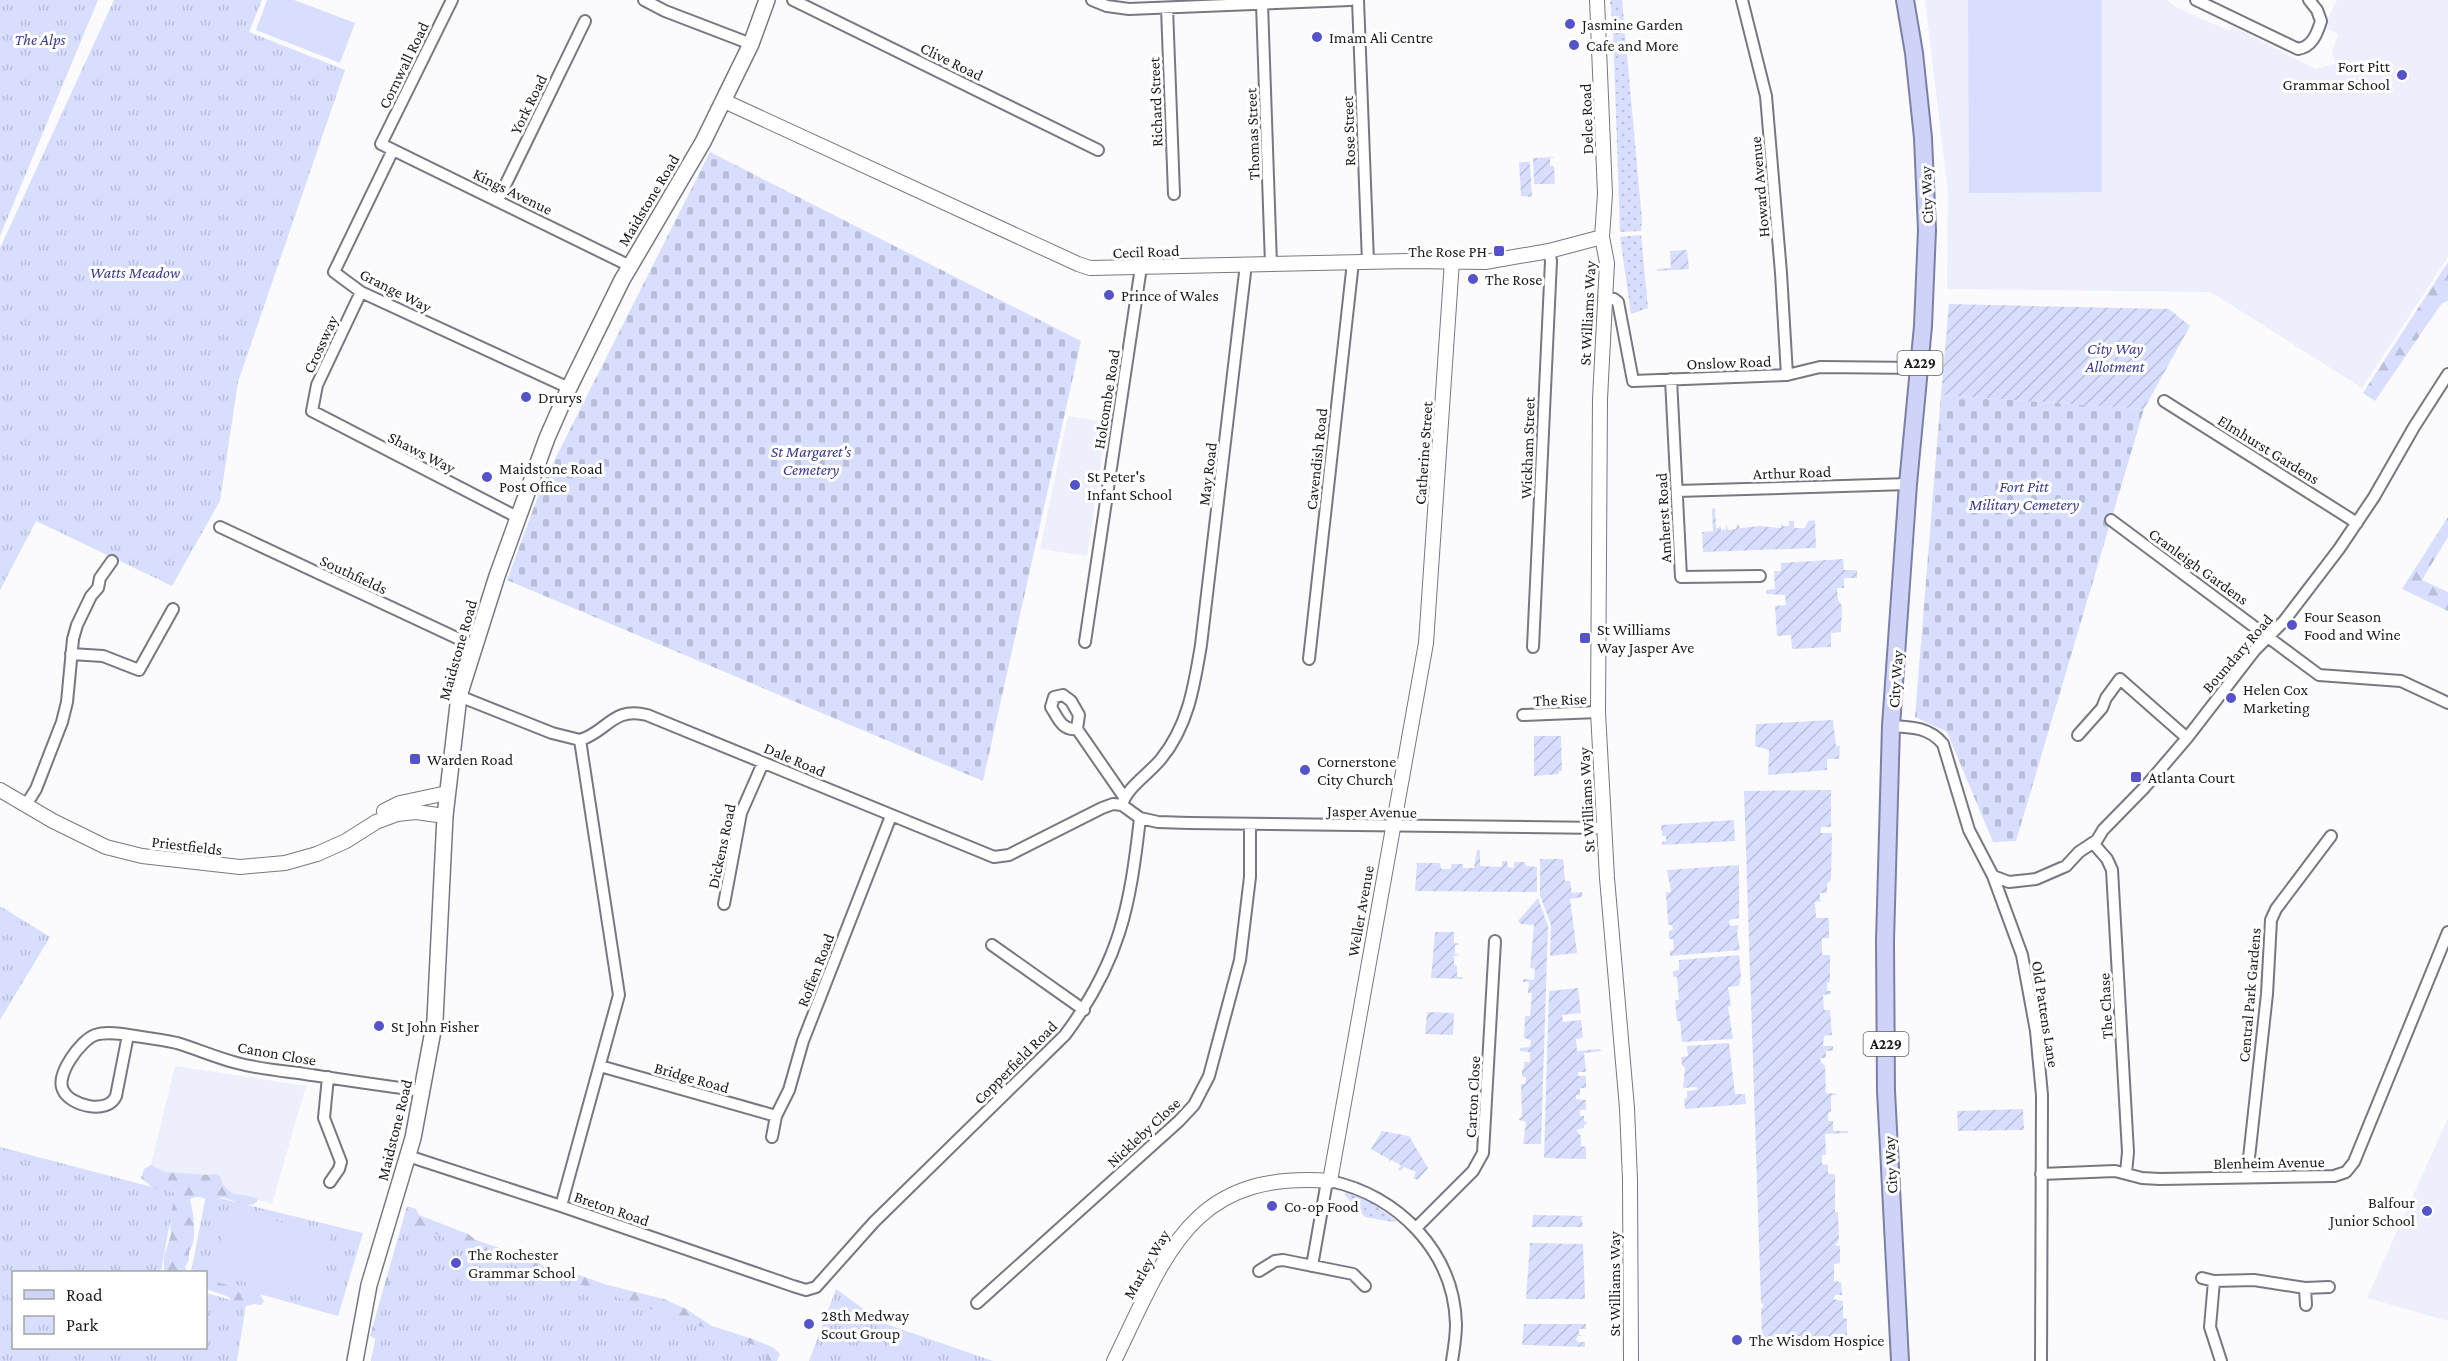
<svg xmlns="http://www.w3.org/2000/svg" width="2448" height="1361" font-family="'Crimson Pro',serif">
<defs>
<pattern id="grass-dots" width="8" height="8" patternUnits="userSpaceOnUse" patternTransform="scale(1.5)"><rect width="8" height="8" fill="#d8defe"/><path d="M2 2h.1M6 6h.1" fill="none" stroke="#b9bed9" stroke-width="1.8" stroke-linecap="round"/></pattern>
<pattern id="forest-firs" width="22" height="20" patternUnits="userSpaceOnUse" patternTransform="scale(1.5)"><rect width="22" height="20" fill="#d8defe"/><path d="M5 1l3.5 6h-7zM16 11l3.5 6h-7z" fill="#b9bed9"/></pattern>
<pattern id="cemetery-stones" width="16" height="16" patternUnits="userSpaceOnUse" patternTransform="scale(1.5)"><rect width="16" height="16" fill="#d8defe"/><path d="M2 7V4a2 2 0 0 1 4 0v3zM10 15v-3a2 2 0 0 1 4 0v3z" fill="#b9bed9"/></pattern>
<pattern id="park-tufts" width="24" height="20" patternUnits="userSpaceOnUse" patternTransform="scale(1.5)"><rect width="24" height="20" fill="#d8defe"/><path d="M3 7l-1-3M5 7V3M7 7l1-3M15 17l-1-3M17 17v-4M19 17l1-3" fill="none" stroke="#b9bed9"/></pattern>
<pattern id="garden-furrows" width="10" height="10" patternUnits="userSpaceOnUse" patternTransform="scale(1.5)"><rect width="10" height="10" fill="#d8defe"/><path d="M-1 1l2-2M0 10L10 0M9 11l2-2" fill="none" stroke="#b9bed9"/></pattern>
</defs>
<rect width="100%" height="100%" fill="#fbfbfd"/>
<path fill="#edeffd" d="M1925,0h242l11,8 51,23 3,-5 84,43 19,-5 -3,-13 6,-17 -14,-7 13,-27h111v257l-86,131 -151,-96 -264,-3 1,-96z
M1068,416l39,6 -20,134 -47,-7z
M175,1066l131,20 -34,118 -122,-35z
M2448,1118v203l-81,-23z"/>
<path fill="url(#grass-dots)" d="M1610,0h12l20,220 -1,11 -21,1 -7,-203z
M1641,235l7,73 -17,6 -11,-77z
M1347,1192l26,11 24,18 -4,1 -28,-5 -21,-23z"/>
<path fill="url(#forest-firs)" d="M2448,262v39l-6,2 -67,98 -12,-8z
M2448,517v20l-26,43 26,12v19l-46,-22z
M151,1165l14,7 44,3 7,-1 5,3 1,7 10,9 25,5v4c-14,8 -21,-2 -33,-4 -5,-1 -10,2 -15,1 -8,-1 -11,-4 -19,0 3,12 8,43 -1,52v9l-4,7 2,5h-23v-15l7,-23 -2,-16 -12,-27 -16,-13 3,-9z
M407,1206l9,3 3,6 49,19 8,6 56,19 25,15 11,-3 39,14 57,14 22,10 26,17 41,13 21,9 6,6 -3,7h-39l-358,-20 -10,-5z
M206,1275l52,16 6,10 -3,4 -7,-1 -14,4 -13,-12 -21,-7z"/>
<path fill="url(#cemetery-stones)" d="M710,152l371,189 -98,440 -476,-201 36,-97z
M1941,395l203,14 -128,432 -23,1 -46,-110 -32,-15z"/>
<path fill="url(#park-tufts)" d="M0,0h98l-98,236z
M114,0h148l-13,32 96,38 -107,312 -18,119 -48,85 -136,-65 -36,69v-342z
M0,906l50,31 -50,83z
M0,1147l175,46 -14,79h-147v76h192v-55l40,11 -9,57h-237z
M206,1195l157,38 -25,83 -132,-37v-7h-15z
M404,1223l364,127 -3,11h-394l11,-57z
M836,1289l47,34 110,38h-184z"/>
<path fill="url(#garden-furrows)" d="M1555,157l-5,1v8h4l1,18h-21l-1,-26z
M1519,162h11l2,35 -11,-1z
M1687,250l2,19 -32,2v-2l14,-1 -1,-17z
M1949,304l220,5 21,17 -46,83 -203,-14z
M1715,508l1,20h3l1,-4 1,6 5,-1v-5l2,6 8,-1 2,-6 2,5 20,-2 21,2v-6l2,4h6v-5h5v7h11l3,-7 7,-1 1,28 -113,4 -1,-20 11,-1 -1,-22z
M1843,559l1,11h13v8h-13v10h-7l1,12 4,6 -1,26 -10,1v14l-39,2 -1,-14 -14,1 -2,-30 11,-1 -1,-10 -19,-1v-4l9,-1 -1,-18h7v-8z
M1833,720l3,26h4l-1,13h-12v11l-59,5 1,-25 -14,-4 1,-22z
M1534,736h27l1,35h-3v3l-25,2z
M1831,790v37h-10v6h11l-1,47 -4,4v9h-7v7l3,1 -8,1 1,16h13v20h-7v17h8v27l-3,1v8h4v3l-8,1 1,15h6l2,25 -8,1 -1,10h10v5h-7v7h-6l1,4 4,4 1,27 13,1 -8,2v16l-3,1v8h5v10h15v2l-23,1 1,21h-4v9l6,1v9h7v38h3l1,28 -4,5 5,1v17l-6,1v17l7,1 1,13h-7l-2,4 10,2v17l4,1v22h-85l-1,-33h2v-4l-2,-1 -17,-512z
M1734,820l1,21 -73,4v-3l4,-1v-5h-4l-1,-11z
M1477,850h3v16l22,1v-6h5l1,6 6,1v-6h11l1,4 11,1v25l-122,-1 2,-28h23l1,6h10v-5h12v4h11z
M1540,859h23l2,22h5l2,12 10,-1v5l-12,2 7,54 -27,3 1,-31 -11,-30z
M1739,865v53l-10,2 1,6 9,-1 -2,7 3,18 -70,6v-5l4,-1 -1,-11h-4v-8l4,-1 -1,-5h-4l-2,-33h5l-4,-22z
M1538,898l10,28 -7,218h-18l3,-22 -7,-2v-2l3,-1 -1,-33h4l1,-7h-4v-8h2v-7h6v-10l-10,-1v-3l10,-1 1,-7 -7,-2 1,-22h5l2,-23h-4l1,-11h-6v-3l11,1 1,-11 -5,-1 4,-43 -13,-1 -3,-3z
M1435,932h19v11l7,1 -6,1v9l5,1 -6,1v9l3,1v11h6v2l-32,-1z
M1739,955l2,21 -2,10 -11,1 3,18 -3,2 5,32 -51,3 -2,-21h-3l-2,-21h4l-2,-23h-4v-6l6,-1v-10z
M1578,988l3,25 -19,2 1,7 18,-2 2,18 -7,1 1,12 22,-2 3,2 -18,2 2,19h-8v4h8v12h-6v7h-4v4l10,1v10h-6v6h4v5l4,2 -4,2v3l-8,2 5,6v10l5,1v12l-42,-1 5,-167z
M1427,1012l27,1 -1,22 -28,-1z
M1729,1043l6,51h10l1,10 -61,5 -1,-10 3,-1v-7l10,-1v-3l-14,1 2,-20 -3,-3 -1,-8 7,-1 -1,-10z
M2023,1109l1,21 -66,1 -1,-20z
M1382,1131l27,5 19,32 -10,12 -5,-2 3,-6 -12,-5 -3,4 -3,-1 3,-5 -10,-5 -3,4 2,-4 -19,-11z
M1533,1215l51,1 -3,1 2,10h-51z
M1530,1243l53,1 2,55h-59z
M1524,1324h62v5h-7v6l6,1h-7l-2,3 2,3h7v5l-63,-2z"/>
<path fill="#d8defe" d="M267,0h27l61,23 -15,40 -84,-33z
M1968,0h134v192l-133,1z
M230,1209l101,26 -16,65 -102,-26z"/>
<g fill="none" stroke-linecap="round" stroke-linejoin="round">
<g stroke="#777881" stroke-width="14">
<path id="minor" d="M452,0l-71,144 249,122
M644,0l21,11 86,33
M793,0l305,150
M1092,0l15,6 22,3 221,-9
M1358,0l10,262
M1742,0l24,96 15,177 6,102
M2196,0l102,49c14,-2 19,-15 23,-28l-4,-11 -8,-10
M1262,4l9,260
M1167,8l7,186
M393,150l-59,122 27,20 208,96
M498,200l87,-179
M361,292l-44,93 -5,26 207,107
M1604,298l10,1 4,3 15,79 154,-6 33,-8 100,1
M1671,379l10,198 79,-1
M2164,401l193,122
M1677,491l231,-7
M2111,520l208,155 82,6 47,22
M220,527l256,120
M1085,642l56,-375
M1533,647l18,-386 -2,-10
M71,654l32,2 36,14 34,-61
M1309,659l44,-397
M1063,695l8,6 8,14 -2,14c-15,2 -19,-11 -26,-22l3,-10z
M459,696l93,37 28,7 39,255 -58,211
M1523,715l75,-3
M1891,726c20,1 38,1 52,18l26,86 24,46 29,79 14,76 6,64 -1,266
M1077,729l47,68
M2078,735l24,-27 4,-10 14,-19 67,59
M580,740c27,-8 33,-34 67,-25l347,142 15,-2 93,-47 11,-4 9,1c5,-18 27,-31 39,-46 27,-33 33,-72 40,-114l45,-381
M26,805l10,-16 26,-67 5,-20 6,-63 4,-14 14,-29 7,-8 2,-10 12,-17
M1140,818l18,4 31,1 415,5
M2093,843l14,16 5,11 16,282 -2,21
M1993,876l16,6 27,-3 30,-13 13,-14 18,-12 6,-10 42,-43 42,-49 68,-88 29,-29 55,-72 35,-52 40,-70 34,-53
M724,904l17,-91 22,-50
M992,945l92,65
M128,1035l-12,61c-8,19 -46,10 -53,-6 -8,-15 18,-50 32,-55 9,-3 18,-2 27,-1 18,3 37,5 55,9 20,6 40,15 60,20 22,6 46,8 68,11 40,6 79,12 118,17
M600,1066l176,50
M328,1077l-4,41 17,44 -2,7 -9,13
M772,1137l4,-21 13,-26 14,-49 88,-225
M408,1156l153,50 232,80 13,4 10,-3 58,-65 191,-187c55,-74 65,-128 75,-217l-18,-13
M2041,1174l74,-3 27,7 18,1 174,-3 12,-4 8,-10 94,-230
M2247,1176l20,-182 4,-74 5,-11 55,-73
M1330,1181c68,14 124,71 126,143 0,13 -2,25 -4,37
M1416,1228l57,-57 10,-18 12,-212
M1312,1266l15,-85
M1259,1271l16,-10 8,-1 70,14 12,12
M2202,1278l12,3 40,-1 51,8 24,-1
M2214,1281l-4,46 11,34
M2305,1288l1,17
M977,1303l202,-182 15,-16 15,-29 31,-116 10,-83v-53"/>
</g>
<g stroke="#777881" stroke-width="16">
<path id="tertiary" d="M1597,0l8,194 -3,43 5,26 -7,136 -2,313 9,166 20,230 3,72 1,181
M724,101l354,163 12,4 319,-7 76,1 64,-11 53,-14
M0,790l53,31 53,26 36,9 98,11 45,-4 32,-9 29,-13 30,-19 21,-8 19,-2 29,4
M384,811l16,-8 47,-10
M1114,1361c52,-106 76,-191 216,-180l96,-538 26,-382"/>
</g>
<g stroke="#777881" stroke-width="18">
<path id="secondary" d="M355,1361l14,-76 44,-147 22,-118 10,-204 14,-120 38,-120 50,-138 22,-50 53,-108 81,-138 48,-98 16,-44"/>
</g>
<g stroke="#7a80a8" stroke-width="20">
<path id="primary" d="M1900,1361l-14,-270 -1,-150 6,-215 17,-242 15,-158 4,-96 -4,-92 -9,-85 -9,-53"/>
</g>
<use href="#minor" stroke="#fff" stroke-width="10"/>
<use href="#tertiary" stroke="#fff" stroke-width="14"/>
<use href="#secondary" stroke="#fff" stroke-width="15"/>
<use href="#primary" stroke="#ced3f7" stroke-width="16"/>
</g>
<g fill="#5453ca" stroke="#fff" stroke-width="2">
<circle cx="1570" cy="24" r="6"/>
<circle cx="1317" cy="37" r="6"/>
<circle cx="1574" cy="45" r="6"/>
<circle cx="2402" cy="75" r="6"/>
<rect x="1493" y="245" width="12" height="12" rx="3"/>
<circle cx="1473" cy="279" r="6"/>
<circle cx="1109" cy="295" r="6"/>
<circle cx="526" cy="397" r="6"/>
<circle cx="487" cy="477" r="6"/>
<circle cx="1075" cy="485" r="6"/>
<circle cx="2292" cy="625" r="6"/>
<rect x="1579" y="632" width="12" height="12" rx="3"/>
<circle cx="2231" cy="698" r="6"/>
<rect x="409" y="753" width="12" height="12" rx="3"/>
<circle cx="1305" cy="770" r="6"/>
<rect x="2130" y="771" width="12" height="12" rx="3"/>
<circle cx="379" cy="1026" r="6"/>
<circle cx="1272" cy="1206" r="6"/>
<circle cx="2427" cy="1211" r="6"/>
<circle cx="456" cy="1263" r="6"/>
<circle cx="809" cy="1324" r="6"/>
<circle cx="1737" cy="1340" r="6"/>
</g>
<g text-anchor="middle" stroke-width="6" stroke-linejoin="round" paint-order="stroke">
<g fill="#fff" stroke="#606163" stroke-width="1.5">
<rect x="1897.5" y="351" width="45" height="24" rx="4.5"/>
<rect x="1863.5" y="1032" width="45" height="24" rx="4.5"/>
</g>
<g font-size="15" font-weight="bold" fill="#1c1d20">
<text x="1920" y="368">A229</text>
<text x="1886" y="1049">A229</text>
</g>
<g font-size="16" fill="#1c1d20" stroke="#fff" text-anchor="start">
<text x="1582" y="30">Jasmine Garden</text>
<text x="1329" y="43">Imam Ali Centre</text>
<text x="1586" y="51">Cafe and More</text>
<text x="2390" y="72" text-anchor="end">Fort Pitt<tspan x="2390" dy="18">Grammar School</tspan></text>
<text x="1487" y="257" text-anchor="end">The Rose PH</text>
<text x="1485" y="285">The Rose</text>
<text x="1121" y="301">Prince of Wales</text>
<text x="538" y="403">Drurys</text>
<text x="499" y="474">Maidstone Road<tspan x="499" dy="18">Post Office</tspan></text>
<text x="1087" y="482">St Peter's<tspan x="1087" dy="18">Infant School</tspan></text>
<text x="2304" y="622">Four Season<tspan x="2304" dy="18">Food and Wine</tspan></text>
<text x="1597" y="635">St Williams<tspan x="1597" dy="18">Way Jasper Ave</tspan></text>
<text x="2243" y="695">Helen Cox<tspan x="2243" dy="18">Marketing</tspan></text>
<text x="427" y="765">Warden Road</text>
<text x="1317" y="767">Cornerstone<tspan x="1317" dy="18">City Church</tspan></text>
<text x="2148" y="783">Atlanta Court</text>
<text x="391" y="1032">St John Fisher</text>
<text x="2415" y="1208" text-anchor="end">Balfour<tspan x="2415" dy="18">Junior School</tspan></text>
<text x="1284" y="1212">Co-op Food</text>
<text x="468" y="1260">The Rochester<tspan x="468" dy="18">Grammar School</tspan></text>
<text x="821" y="1321">28th Medway<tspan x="821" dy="18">Scout Group</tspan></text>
<text x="1749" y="1346">The Wisdom Hospice</text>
</g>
<g font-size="16" font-style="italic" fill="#3a3a8f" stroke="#fff">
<text x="40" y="45">The Alps</text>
<text x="135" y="278">Watts Meadow</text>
<text x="2115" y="354">City Way<tspan x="2115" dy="18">Allotment</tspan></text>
<text x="811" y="457">St Margaret's<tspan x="811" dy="18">Cemetery</tspan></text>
<text x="2024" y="492">Fort Pitt<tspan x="2024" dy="18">Military Cemetery</tspan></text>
</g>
<g font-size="16" fill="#1c1d20" stroke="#fff">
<text transform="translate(952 61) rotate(26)" y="6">Clive Road</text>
<text transform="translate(403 65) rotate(-64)" y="6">Cornwall Road</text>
<text transform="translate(1155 102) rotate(-92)" y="6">Richard Street</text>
<text transform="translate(528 104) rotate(-64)" y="6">York Road</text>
<text transform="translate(1586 119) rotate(-92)" y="6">Delce Road</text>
<text transform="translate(1348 131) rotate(-92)" y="6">Rose Street</text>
<text transform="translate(1252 134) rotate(-92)" y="6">Thomas Street</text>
<text transform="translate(1759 187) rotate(-95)" y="6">Howard Avenue</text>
<text transform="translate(513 191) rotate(26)" y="6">Kings Avenue</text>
<text transform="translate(1926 195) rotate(-92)" y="6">City Way</text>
<text transform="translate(648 200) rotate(-59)" y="6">Maidstone Road</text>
<text transform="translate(1146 251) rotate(-2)" y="6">Cecil Road</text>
<text transform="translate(396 290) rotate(27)" y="6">Grange Way</text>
<text transform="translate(1587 313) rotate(-87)" y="6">St Williams Way</text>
<text transform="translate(320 344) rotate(-65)" y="6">Crossway</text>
<text transform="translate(1729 362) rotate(-2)" y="6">Onslow Road</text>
<text transform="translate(1106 399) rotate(-81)" y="6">Holcombe Road</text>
<text transform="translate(1527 448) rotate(-88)" y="6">Wickham Street</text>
<text transform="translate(2269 449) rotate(32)" y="6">Elmhurst Gardens</text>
<text transform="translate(422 452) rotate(27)" y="6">Shaws Way</text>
<text transform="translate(1423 453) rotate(-86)" y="6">Catherine Street</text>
<text transform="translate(1316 459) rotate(-84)" y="6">Cavendish Road</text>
<text transform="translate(1792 472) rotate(-2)" y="6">Arthur Road</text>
<text transform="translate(1207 474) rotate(-83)" y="6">May Road</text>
<text transform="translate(1663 518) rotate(-93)" y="6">Amherst Road</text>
<text transform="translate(2199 566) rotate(36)" y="6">Cranleigh Gardens</text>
<text transform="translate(354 574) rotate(25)" y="6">Southfields</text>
<text transform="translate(457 650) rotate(-74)" y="6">Maidstone Road</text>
<text transform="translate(2237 653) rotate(-49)" y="6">Boundary Road</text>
<text transform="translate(1895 679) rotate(-86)" y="6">City Way</text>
<text transform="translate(1560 699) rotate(-2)" y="6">The Rise</text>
<text transform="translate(795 759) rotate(23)" y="6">Dale Road</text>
<text transform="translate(1586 800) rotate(-93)" y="6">St Williams Way</text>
<text transform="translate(1372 811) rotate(1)" y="6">Jasper Avenue</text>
<text transform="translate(187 845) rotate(7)" y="6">Priestfields</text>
<text transform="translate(721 846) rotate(-78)" y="6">Dickens Road</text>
<text transform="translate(1360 911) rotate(-80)" y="6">Weller Avenue</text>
<text transform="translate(815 970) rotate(-69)" y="6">Roffen Road</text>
<text transform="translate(2249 995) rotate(-85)" y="6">Central Park Gardens</text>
<text transform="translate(2105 1006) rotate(-93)" y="6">The Chase</text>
<text transform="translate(2046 1014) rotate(81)" y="6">Old Pattens Lane</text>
<text transform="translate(277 1053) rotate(10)" y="6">Canon Close</text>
<text transform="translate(1015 1062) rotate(-45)" y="6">Copperfield Road</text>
<text transform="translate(692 1077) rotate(16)" y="6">Bridge Road</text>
<text transform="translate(1472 1097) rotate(-87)" y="6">Carton Close</text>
<text transform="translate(394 1130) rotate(-76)" y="6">Maidstone Road</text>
<text transform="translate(1143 1132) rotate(-43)" y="6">Nickleby Close</text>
<text transform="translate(2269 1162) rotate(-1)" y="6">Blenheim Avenue</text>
<text transform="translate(1890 1165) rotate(-93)" y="6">City Way</text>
<text transform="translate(612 1208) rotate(19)" y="6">Breton Road</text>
<text transform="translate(1146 1264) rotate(-60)" y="6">Marley Way</text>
<text transform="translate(1614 1284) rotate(-90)" y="6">St Williams Way</text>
</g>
</g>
<rect x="12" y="1271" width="195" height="78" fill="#ffffff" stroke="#a4a5a6" stroke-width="1.5"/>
<rect x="24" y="1290" width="30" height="9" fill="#ced3f7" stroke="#a4a5a6" stroke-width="1.5"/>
<text x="66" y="1301" font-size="18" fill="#1c1d20">Road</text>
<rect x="24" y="1316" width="30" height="18" fill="url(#park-tufts)" stroke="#a4a5a6" stroke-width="1.5"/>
<text x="66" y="1331" font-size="18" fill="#1c1d20">Park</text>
</svg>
